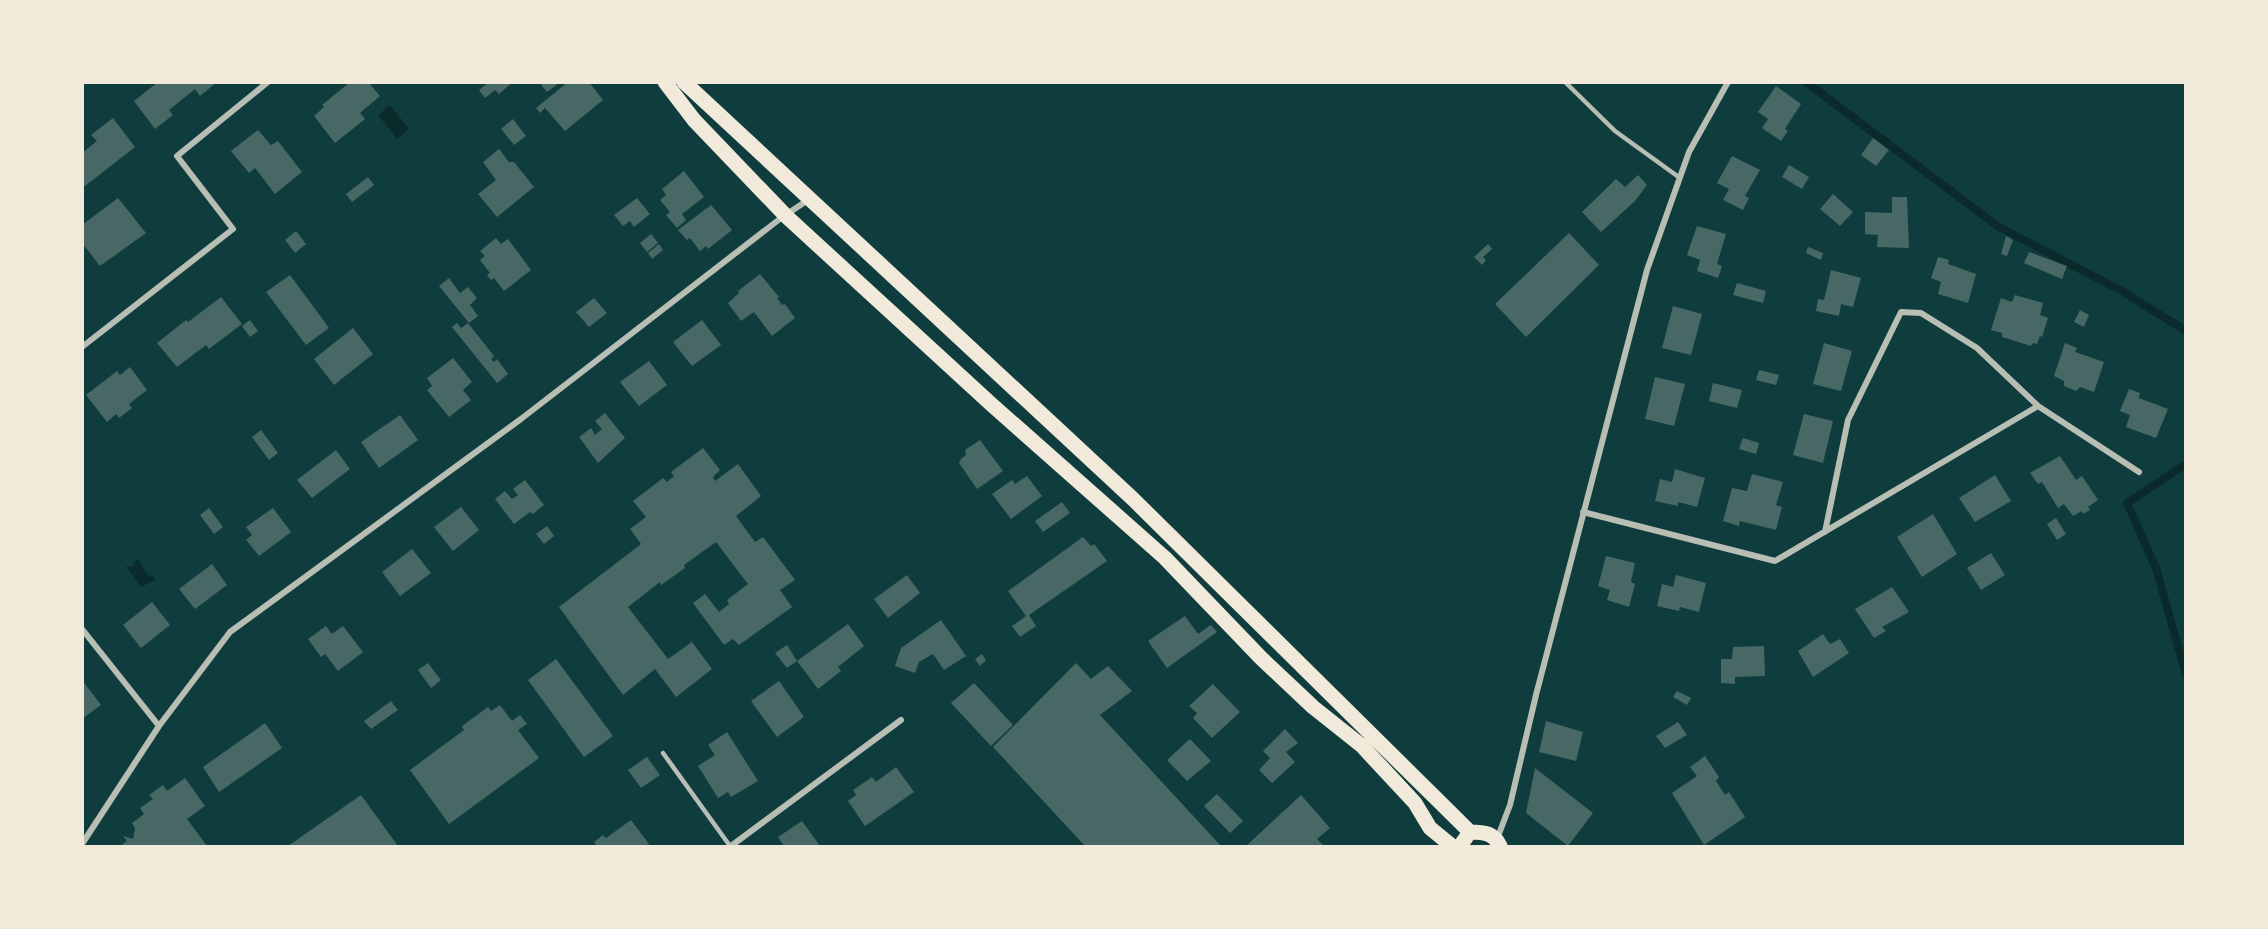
<svg xmlns="http://www.w3.org/2000/svg" width="2268" height="929" font-family="'Libre Baskerville',serif">
<rect width="100%" height="100%" fill="#0f3d3e"/>
<path fill="#0a2a2b" d="M390,105l19,24 -12,10 -19,-24z
M137,558l11,18 5,-1 2,5 -14,7 -15,-21 7,1z"/>
<g fill="none" stroke-linecap="round" stroke-linejoin="round">
<path stroke="#0a2a2b" stroke-width="8" d="M1806,82l193,145 123,64 64,40
M2186,464l-59,39 29,65 30,107"/>
</g>
<path fill="#486865" d="M158,82h59l-17,14 -5,-7 -26,21 4,5 -18,14 -21,-28z
M350,82h18l12,14 -20,17 5,6 -30,24 -21,-27 10,-9 -2,-2z
M489,82h24l-14,12 -4,-4 -10,8 -6,-8z
M539,82h21l-13,10z
M568,82h21l14,18 -38,31 -20,-23 -5,5 -4,-5z
M1776,86l25,18 -16,25 3,2 -7,10 -19,-13 6,-9 -10,-7z
M113,118l22,29 -50,39 -3,-3v-30l15,-12 -6,-6z
M513,119l13,17 -12,9 -13,-16z
M258,130l13,15 7,-4 24,31 -27,22 -20,-26 -6,5 -18,-22z
M1873,138l16,12 -13,16 -15,-11z
M499,149l10,13h5l20,25 -37,30 -19,-23 18,-14 -13,-18z
M1732,156l28,14 -15,26 4,2 -6,12 -20,-10 6,-11 -12,-6z
M1789,165l20,12 -7,12 -20,-12z
M684,171l20,26 -22,17 4,6 -9,8 -11,-13 4,-3 -10,-12 6,-5 -4,-6z
M1638,175l9,10 -12,16 -34,31 -19,-20 34,-33 9,8z
M368,177l6,8 -22,17 -6,-8z
M1833,194l20,18 -13,14 -20,-17z
M1892,197h15l2,51 -32,-1 1,-12 -13,-1v-22l27,1z
M118,198l28,35 -46,33 -18,-23v-18z
M637,198l13,16 -16,13 -4,-6 -7,5 -9,-11z
M711,205l21,25 -24,19 -2,-3 -6,5 -10,-13 -3,2 -9,-10z
M1697,226l29,8 -9,30 5,2 -4,12 -21,-7 3,-11 -13,-5z
M296,231l10,13 -11,9 -10,-13z
M1569,233l30,32 -73,72 -31,-33z
M651,234l7,9 -11,9 -7,-9z
M2006,236l7,4 -6,16 -6,-2z
M496,238l5,6 7,-5 23,31 -27,21 -10,-13 -3,2 -4,-5 3,-2 -10,-13 5,-4 -5,-5z
M659,244l4,6 -11,9 -4,-6z
M1488,244l4,5 -9,8 3,3 -4,5 -8,-8z
M1808,247l15,6 -2,7 -15,-7z
M2029,252l38,14 -5,13 -38,-16z
M1938,257l11,3 -1,4 28,10 -8,29 -30,-9 3,-12 -10,-4z
M1831,270l30,8 -8,29 -12,-3 -2,12 -23,-5 2,-12 6,1z
M760,274l19,23 -2,1 5,7 3,-1 10,14 -23,18 -18,-24 -13,9 -13,-18 11,-10 -1,-2z
M290,275l39,53 -23,17 -40,-53z
M449,278l11,15 8,-6 9,11 -7,7 8,11 -9,7 -30,-37z
M1737,283l29,8 -3,12 -30,-8z
M2015,295l28,8 -3,12 8,3 -6,19 -2,-1 -3,8 -4,-1 -2,3 -29,-9v-4l-11,-3 10,-32 11,4z
M221,297l21,27 -33,25 -3,-4 -29,22 -20,-24 29,-23 2,2z
M594,298l13,15 -18,14 -13,-15z
M1673,306l29,8 -11,41 -29,-7z
M2080,310l9,5 -5,12 -10,-5z
M250,320l8,11 -8,6 -8,-11z
M702,320l19,25 -29,21 -19,-24z
M457,323l4,5 7,-5 26,33 -3,3 3,3 3,-3 11,15 -11,9 -45,-56z
M353,328l20,26 -39,31 -20,-26z
M1824,343l28,8 -11,40 -28,-7z
M2065,343l12,5 -2,4 29,10 -10,30 -14,-5 -4,4 -12,-5v-5l-10,-5z
M453,358l19,24 -9,8 8,10 -22,17 -22,-27 5,-4 -5,-8z
M649,361l18,24 -28,21 -19,-24z
M130,367l17,23 -18,14 3,4 -13,10 -3,-4 -9,8 -21,-27 31,-24 3,4z
M1759,370l20,5 -3,10 -20,-5z
M1655,377l30,7 -11,42 -29,-7z
M1713,383l29,7 -5,18 -28,-7z
M2129,389l11,4 -1,5 29,11 -12,29 -30,-11 4,-12 -10,-4z
M605,413l20,25 -27,25 -19,-26 12,-9 4,7 7,-6 -7,-8z
M1804,414l29,7 -10,42 -30,-8z
M400,415l18,25 -39,28 -18,-26z
M261,430l17,23 -9,7 -17,-23z
M1743,438l16,5 -3,11 -17,-5z
M980,440l23,31 -26,18 -18,-26 2,-4 5,-4 -1,-5z
M703,448l17,22 -7,7 2,4 23,-17 23,32 -25,20 19,26 8,-5 32,43 -15,10 12,17 -53,38 -6,-6 -9,6 -31,-42 12,-9 14,18 10,-8 -2,-4 21,-16 -32,-42 -32,23 1,3 -24,17 -1,-3 -32,25 40,52 24,-17 20,27 -36,28 -21,-28 -32,26 -64,-88 82,-63 -11,-15 16,-12 -13,-16 30,-23 4,4 7,-6 -3,-4z
M336,450l14,19 -38,29 -15,-18z
M2060,456l16,24 6,-4 16,24 -10,7 2,3 -7,4 -1,-3 -9,5 -9,-12 -6,4 -16,-26 -4,2 -8,-11z
M1675,469l30,9 -8,29 -19,-5v4l-23,-5 5,-22 12,3z
M1752,474l31,8 -7,23 6,2 -6,23 -36,-9 -1,5 -16,-5 9,-33 15,3z
M1995,475l16,26 -36,21 -16,-24z
M1027,476l15,20 -31,23 -19,-25 20,-14 3,4z
M525,480l19,25 -11,9 -3,-2 -16,12 -19,-25 10,-8 7,8 6,-4 -5,-6z
M1062,502l8,11 -27,19 -8,-11z
M461,507l18,23 -26,21 -19,-24z
M209,508l14,19 -9,7 -14,-19z
M273,508l18,24 -32,24 -13,-16 6,-5 -6,-8z
M1933,514l24,40 -35,23 -25,-40z
M2056,518l10,16 -9,6 -10,-16z
M547,526l7,10 -10,8 -8,-10z
M1083,537l8,9 3,-2 13,17 -78,54 7,11 -16,11 -8,-11 14,-10 -18,-25z
M412,549l19,24 -31,23 -18,-24z
M1991,553l14,22 -24,15 -14,-22z
M1606,556l29,7 -4,19 4,2 -6,23 -22,-7 3,-10 -12,-4z
M212,564l15,21 -32,24 -16,-20z
M907,575l13,18 -32,25 -14,-19z
M1676,575l30,8 -7,29 -19,-5 -1,4 -22,-5 5,-22 11,3z
M1892,587l17,25 -27,15 4,4 -12,7 -19,-29z
M152,602l18,23 -29,23 -18,-23z
M1185,616l13,18 13,-9 6,7 -50,36 -19,-27z
M941,620l25,36 -22,14 -11,-16 -14,8 -4,11 -20,-7 6,-18z
M848,624l16,22 -26,21 3,4 -23,18 -21,-28 -10,7 -12,-15 12,-8 10,16z
M326,626l6,8 11,-8 20,26 -25,19 -13,-17 -4,3 -13,-18z
M1823,634l7,10 10,-5 9,14 -36,24 -15,-26z
M1764,646l1,30 -30,1v7l-14,-1v-24h11l1,-12z
M982,654l4,6 -6,6 -5,-7z
M556,659l57,77 -29,21 -56,-77z
M428,663l13,17 -10,8 -13,-18z
M1076,663l15,16 17,-13 24,25 -32,24 121,131h-136l-92,-99z
M82,680l19,25 -19,14z
M779,681l25,36 -27,20 -26,-36z
M974,683l39,42 -22,21 -40,-43z
M1213,684l27,28 -28,26 -19,-20 4,-5 -8,-7z
M1677,691l14,7 -4,7 -14,-8z
M391,701l7,9 -27,19 -7,-8z
M500,705l12,16 8,-6 7,9 -9,6 21,28 -90,66 -39,-54 54,-40 -2,-4 26,-19 3,4z
M1546,721l37,11 -7,29 -37,-9z
M1678,722l9,13 -22,13 -9,-12z
M265,723l17,25 -63,44 -16,-25z
M1285,729l13,14 -12,9 9,10 -23,21 -13,-13 11,-12 -7,-7z
M727,732l31,49 -27,16 -3,-5 -10,6 -20,-32 17,-11 -7,-10z
M1190,739l21,22 -24,20 -20,-21z
M1705,756l14,21 -3,4 9,14 4,-3 16,25 -41,28 -32,-52 25,-17 -7,-9z
M647,757l13,18 -19,13 -13,-18z
M896,767l18,25 -49,34 -17,-25 8,-6 -3,-5 19,-13 4,5z
M1535,768l58,45 -25,33 -42,-33z
M185,778l20,28 -18,13 20,27h-87l7,-5 -4,-5 10,3 2,-11 -3,-5 12,-9 -4,-6 13,-9 -4,-4 14,-10 4,6z
M1217,794l26,27 -13,12 -26,-27z
M361,795l37,51h-110z
M1301,795l29,33 -13,11 7,7h-78z
M631,820l18,24 -3,2h-49l-3,-4 9,-7 3,3z
M802,821l18,25h-36l-6,-9z"/>
<g fill="none" stroke-linecap="round" stroke-linejoin="round">
<path stroke="#b8beb3" stroke-width="4.5" d="M1565,82l50,49 65,47
M663,753l67,93"/>
<path stroke="#b8beb3" stroke-width="6" d="M82,347l151,-118 -56,-73 91,-74
M1583,512l192,49 263,-155 101,66
M1825,532l23,-112 53,-108 20,1 56,35 61,58
M82,629l77,97
M1497,839l13,-34 26,-110 111,-425 42,-118 39,-70
M82,844l77,-118 71,-94 291,-213 260,-201 27,-18
M731,846l170,-126"/>
<path stroke="#f1e9da" stroke-width="15" d="M665,82l29,38 92,96 205,188 174,154 96,100 52,49 49,39 53,57 15,25 22,18
M684,82l449,417 337,333
M1460,846l10,-14c14,0 24,1 30,14"/>
</g>
<rect width="2268" height="929" fill="none" stroke="#f1e9da" stroke-width="168"/>
</svg>
